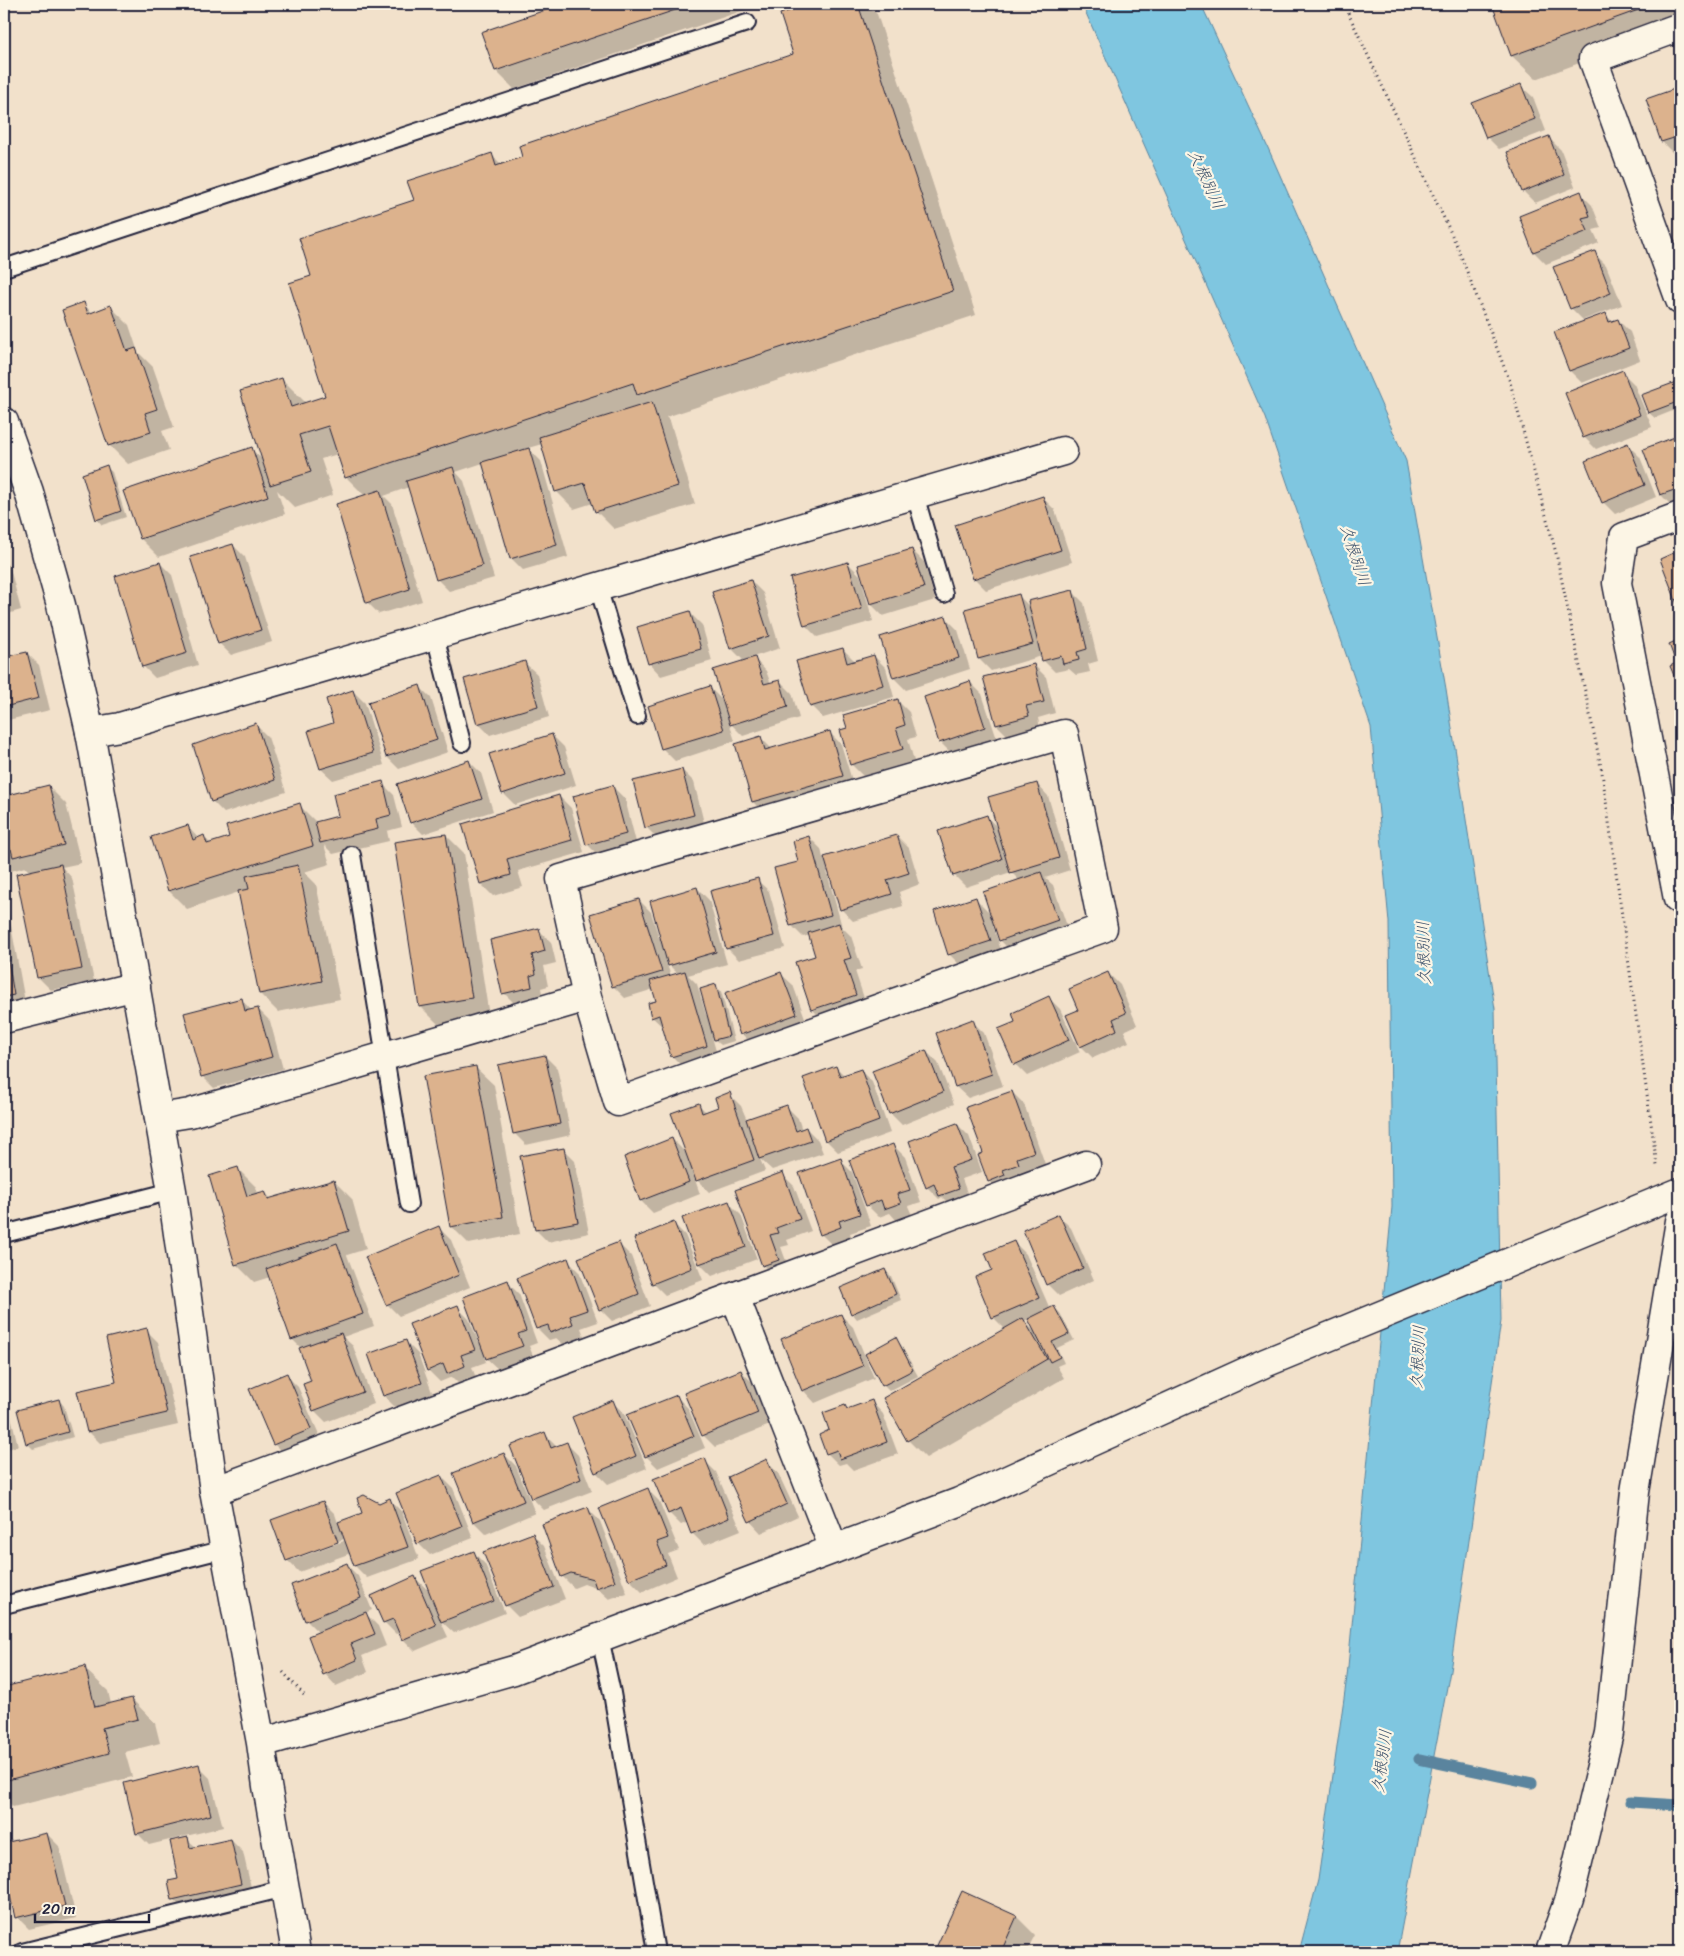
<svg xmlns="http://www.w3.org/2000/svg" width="1684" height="1956" font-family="Sriracha,'Klee One',sans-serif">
<rect width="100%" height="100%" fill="#f2e1cb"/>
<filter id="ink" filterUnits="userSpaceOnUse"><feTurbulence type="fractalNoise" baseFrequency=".02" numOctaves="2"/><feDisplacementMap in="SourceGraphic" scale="10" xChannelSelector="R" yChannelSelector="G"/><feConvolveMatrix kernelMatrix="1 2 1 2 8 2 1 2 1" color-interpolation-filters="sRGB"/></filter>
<g filter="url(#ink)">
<path fill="#7fc6e0" stroke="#5a849e" d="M1082,4h119l67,144 138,313 40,228 49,320 6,312 -51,350 -53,281h-98l19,-72 29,-203 45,-470 -3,-285 -18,-195 -106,-309z"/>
<path fill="#0003" fill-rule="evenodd" d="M567,4h191l1,1 -245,84 -18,-18 -13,-39z
M814,4h52l11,10 99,301 -310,102 4,4 25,83 -81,25 -18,-18 -3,-8 -19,6 -18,-18 -14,-47 -14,4 13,13 27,96 -45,13 -12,-12 -28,-95 -27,9 8,9 30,97 -45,13 -12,-12 -28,-92 -25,9 8,8 30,97 -43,13 -12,-12 -2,-106 -19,-19 -8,-23 -17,5 12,36 -38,13 -18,-18 8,24 -126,43 -18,-18 -16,-48 126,-42 13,12 18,-82 24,24 21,-7 -14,-119 102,-76 77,-46 10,10 293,-110 -14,-41z
M1493,4h187v22l-144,53 -24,-23z
M1521,86l12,11 13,34 -47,18 -12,-12z
M1680,88v63l-6,3 -12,-12 -15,-42z
M1549,138l12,12 14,37 -40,16 -12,-12z
M1580,193l12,12 9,23 -8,2 6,13 -53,21 -12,-12 -14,-35z
M1594,253l12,12 16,40 -39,15 -12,-12z
M83,304l10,9 18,-6 18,18 9,27 15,15 21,60 -12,4 7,19 -41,14 -18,-18 -47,-135z
M1606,315l7,7 5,-2 12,12 10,28 -58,23 -12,-12 -14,-38z
M1622,372l12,12 18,43 -56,22 -12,-12z
M1676,384l4,4v20l-25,10 -6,-5z
M1680,437v67l-7,3 -12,-12 -16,-45z
M1628,445l12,12 16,40 -41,17 -12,-12z
M106,467l6,5 14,45 -24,8 -5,-6z
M1043,498l12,12 17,52 -86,28 -12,-12z
M233,545l12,12 27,85 -41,13 -12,-12z
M912,550l12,12 11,38 -52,16 -12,-12z
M1680,552v54l-19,-47z
M4,561l6,7 11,42 -17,5z
M160,563l12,12 26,90 -43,13 -12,-12z
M848,563l12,12 13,46 -56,16 -12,-12z
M751,581l12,12 17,55 -27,9 13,14 5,13 9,-3 12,12 7,25 -56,18 -14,-14 6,19 -60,20 -12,-12 -14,-42 61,-19 14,14 21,-40 -14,-14z
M1072,591l12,12 14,58 -10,3 2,8 -14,3 -7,-6 -14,3 -12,-12 -1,-4 -51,15 -12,-12 -13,-49 53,-14 11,11z
M690,613l12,12 10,36 -51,15 -11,-12 -11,-36z
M946,618l12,12 12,39 -64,21 -12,-12z
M843,649l13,13 18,-6 12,12 8,29 -71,21 -12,-12z
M27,653l12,12 11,45 -46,11v-62z
M525,663l12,11 12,43 -59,18 -12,-12z
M1034,665l12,12 9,36 -17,5 2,10 -31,9 -12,-12z
M970,682l12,12 15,45 -45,15 -12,-12z
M419,686l12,12 17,54 -49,17 -12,-12 -18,-54z
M353,691l12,12 19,62 -51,15 -12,-11 14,-45z
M897,700l12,12 7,25 -8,2 6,22 -51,15 -12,-12 -2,-36z
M256,725l12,12 18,55 -62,21 -12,-12z
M829,732l12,12 13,43 -89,27 -12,-12 -16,-58 23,-7 12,12z
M552,735l12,12 12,38 -61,20 -12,-12z
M469,761l12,12 12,38 -70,23 -12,-12z
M682,770l12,12 11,45 -47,12 -12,-12z
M382,783l12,12 8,32 -15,4 2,10 -56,13 -9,-9 6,19 -26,8 12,12 24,115 -62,13 -18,-18 -21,-102 -52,17 -18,-18 19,-64 11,12 5,-2 7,7 20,-6 68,-33 18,18 22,-6z
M1037,784l11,12 22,74 -25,8 8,7 16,47 -57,20 -12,-12 -5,-15 -2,1 9,27 -41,13 -12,-12 27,-55 15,15 29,-33 -9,-9 -45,15 -12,-12 33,-58 11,11z
M48,786l18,18 15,59 -19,4 10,11 22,103 -43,9 -12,-12 -22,-103 13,-3 -5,-5 -21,6v-76z
M613,787l12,12 12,47 -38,10 -12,-12z
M559,796l12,12 13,44 -66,19 5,16 -30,9 -12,-12 -18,-60z
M446,835l18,18 25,163 -51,8 -18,-18z
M897,836l12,12 11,36 -21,8 4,14 -50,15 -12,-12 -12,-38 -2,1 15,55 9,9 11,33 -7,2 12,36 -43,14 -12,-12 5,-53 -7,-21 -7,2 -12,-12 9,-62 9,-26 12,12 2,9z
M757,880l12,11 16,57 -46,12 -11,-11z
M697,888l12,12 18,64 -39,11 9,9 9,31h2l7,-29 6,5 13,50 -13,4 -9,-8 6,21 -34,10 -12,-12 -7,-27 -13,-12 6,-15 -4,-13 -29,9 -12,-12 26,-86 12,12 8,26h2zM666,962l12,12 -7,2z
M4,896l2,2 20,109 -22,4z
M539,930l12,12 5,21 -12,3 4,20 -7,2 2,11 -27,6 -12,-12z
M1108,973l12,12 17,40 -13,6 5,11 -36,16 -12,-12 -1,-36z
M781,974l12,11 15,41 -54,20 -12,-12z
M1048,997l12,12 20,43 -53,24 -12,-12 2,-42z
M241,999l11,12 6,-2 12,12 13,48 -69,19 -12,-12z
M972,1021l12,12 19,53 -35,12 -12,-11 -19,-54z
M926,1051l12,12 16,41 -52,21 -12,-12z
M545,1056l12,12 14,67 -45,10 -12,-12z
M836,1067l9,9 15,-6 12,12 18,51 -52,19 -12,-12z
M476,1068l18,17 26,149 -51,10 -18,-18z
M1012,1092l12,12 21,60 -16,6 1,6 -29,17 -12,-12 -5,-27z
M729,1094l12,12 6,14 39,-14 12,12 4,12 4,-2 12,12 5,13 -51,17 -12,-11 5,12 -56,21 -15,-15 6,17 -47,19 -12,-12 -16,-43 47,-19 16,16 10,-51 8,8 14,-4z
M957,1124l12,12 13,36 -20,7 8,22 -18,6 -10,-10 -3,2 -12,-12z
M893,1145l12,12 16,45 -13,4 4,9 -15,6 -7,-8 -11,4 -12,-12z
M563,1149l12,12 14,72 -41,9 -12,-12z
M840,1160l12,12 19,54 -21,7 2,6 -19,7 -12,-12z
M238,1169l18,18 2,7 7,-2 6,7 63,-18 18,18 14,50 -19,6 27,71 -31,11 10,9 21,58 -48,18 -12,-12 -2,-28 -10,-33 -10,-10 -22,-62 -16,5 -18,-18z
M782,1174l12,12 17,45 -24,9 2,5 -8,2 9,25 -15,5 -12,-12z
M729,1203l12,12 16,44 -45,17 -12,-12z
M1059,1216l12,12 23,52 -35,16 -12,-12z
M673,1223l12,12 18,45 -38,15 -12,-12z
M439,1228l12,12 19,47 -71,29 -12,-12z
M1014,1242l12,12 24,55 4,-2 6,6 14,27 -17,8 7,15 -7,3 7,12 -138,80 -18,-18 97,-111 -12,-12 1,-47zM1029,1319l7,14 -12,-12z
M619,1244l12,12 19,50 -38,15 -12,-12z
M567,1260l12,12 19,50 -17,6 3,8 -20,9 -8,-7 -7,2 -12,-12z
M885,1270l6,6 10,24 -44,19 -5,-6z
M507,1282l12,12 18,49 -8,3 5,12 -35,12 -15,-14 2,6 -14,5 4,11 -16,7 -8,-8 -12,5 -12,-12 29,-63 12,12 10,24 2,-1z
M841,1315l12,12 21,51 -59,25 -11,-12 -22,-52z
M146,1330l12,12 20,83 -78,18 -12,-12 30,-48z
M896,1339l5,6 17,31 -29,15 -6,-6z
M406,1342l12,12 15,41 -37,13 -12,-12 -15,-41z
M741,1371l12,12 17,42 -55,22 -12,-12z
M286,1375l12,12 24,54 -36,15 -12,-12z
M676,1396l12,12 17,40 -47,20 -12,-12z
M4,1398l4,5 10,43 -14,4z
M59,1400l5,6 9,31 -40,12 -6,-6z
M612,1402l12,11 23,55 -39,16 -12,-12z
M872,1402l11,12 15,40 -45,16 -7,-7 -7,2 -12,-12 4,-22 14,-25 3,4z
M545,1434l13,13 8,-4 12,12 14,36 -48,19 -12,-12z
M504,1454l12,12 19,47 -49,21 -12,-12z
M704,1460l12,12 25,58 -37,15 -12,-12 -4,-11 -7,3 -12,-12z
M766,1461l12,12 20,43 -37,17 -11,-12z
M441,1476l12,12 20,50 -43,17 -12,-12z
M647,1489l12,12 20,49 -11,4 9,23 -35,15 -12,-12 -29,-72z
M390,1500l12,12 17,47 -52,19 -12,-12 -4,-13 -52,19 -12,-12 36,-58 12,12 3,9 26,-9zM344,1539v2l-52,19v-3z
M588,1509l12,12 27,72 -18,6 -11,-10 -14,-5 -10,4 -12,-12z
M532,1534l12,12 21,53 -47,18 -12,-12z
M473,1552l12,12 20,49 -51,20 -14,-13 8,17 -33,14 -12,-12 -3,-6 -4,1 -12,-12 31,-44 16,15z
M346,1564l12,12 14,34 -7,3 13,13 8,20 -24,10 6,16 -32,14 -11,-12 -6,-41 -13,-13z
M84,1668l24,23 3,13 21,-5 23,24 5,20 -35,9 7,25 -119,30 -9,-9v-109z
M198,1766l12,12 13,49 -74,18 -12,-12z
M47,1834l12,12 17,72 -47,11 -12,-12 -13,-53v-20z
M187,1839l10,9 34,-8 12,12 10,44 -68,15 -12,-12 7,-19z
M963,1893l54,24 18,18 -9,17h-91z
M4,1905l7,30 -7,2z"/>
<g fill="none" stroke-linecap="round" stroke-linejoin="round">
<path stroke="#5a849e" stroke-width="11" d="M1419,1759l113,24
M1631,1802l49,3"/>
</g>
<path fill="#dcb28d" stroke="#22223b" d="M563,4h130l-198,67 -14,-39z
M810,4h48l95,287 -316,104 -4,-12 -288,95 -17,-52 -29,9 12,37 -41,13 -30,-94 42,-13 9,29 34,-11 -36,-113 22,-7 -12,-38 115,-38 -7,-19 85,-28 4,13 26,-9 -3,-11 274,-92 -13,-40z
M1492,4h163l-144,52z
M1521,84l14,35 -49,19 -14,-35z
M1680,87v49l-19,6 -15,-43z
M1549,136l15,39 -42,17 -15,-40z
M1581,191l9,25 -8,2 6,13 -55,21 -14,-36z
M1595,251l16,42 -41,16 -17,-42z
M84,302l4,12 23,-9 16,46 9,-3 21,61 -12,4 6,19 -43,14 -46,-136z
M1606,313l3,9 9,-3 11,29 -60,23 -15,-39z
M1623,370l17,45 -57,23 -18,-45z
M1676,382l4,11v8l-32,12 -7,-18z
M652,402l26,84 -83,26 -10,-29 -30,9 -16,-55z
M1680,435v53l-20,7 -17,-46z
M1628,443l17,42 -43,18 -17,-42z
M252,447l16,49 -128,43 -17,-48z
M529,448l28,97 -47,14 -28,-97z
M107,465l14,46 -25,9 -14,-46z
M453,467l29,99 -46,14 -30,-99z
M380,490l30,99 -44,14 -30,-99z
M1043,496l18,54 -88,29 -18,-54z
M233,544l28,86 -43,14 -28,-87z
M912,549l12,39 -54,16 -12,-39z
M1680,550v56h-2l-18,-47z
M160,562l27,91 -45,14 -27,-91z
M848,562l14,47 -58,17 -14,-48z
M4,574l6,24 -6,2z
M751,580l18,56 -39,13 -18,-57z
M1073,590l14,59 -10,3 2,8 -16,4 -2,-8 -19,5 -14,-60z
M1019,594l14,50 -55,15 -13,-50z
M690,611l11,38 -53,15 -11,-37z
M946,616l13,42 -66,20 -13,-41z
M1680,639v51l-10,-24 6,-3 -7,-19z
M843,648l4,15 27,-8 9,30 -73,22 -14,-46z
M27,652l12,46 -35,9v-50z
M755,657l9,27 16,-4 8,27 -58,18 -17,-55z
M525,661l13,45 -61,18 -13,-45z
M1034,664l10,38 -18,4 3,10 -33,9 -13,-48z
M970,681l15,46 -46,16 -15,-46z
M420,685l17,55 -51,17 -18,-55z
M710,686l14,44 -63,19 -13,-43z
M353,690l20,63 -53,16 -12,-38 25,-8 -7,-24z
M898,699l7,26 -9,3 7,21 -53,16 -10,-35 7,-2 -4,-13z
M256,723l19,57 -64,22 -18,-57z
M1680,723v12l-4,-10z
M830,731l13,45 -91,26 -17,-58 26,-8 4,14z
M552,734l13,39 -63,21 -13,-40z
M469,760l13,39 -72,24 -13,-39z
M682,769l12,46 -49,13 -12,-47z
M383,781l8,34 -15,4 2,10 -58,14 -5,-21 23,-6 -5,-22z
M1037,783l22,75 -49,15 -22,-76z
M49,785l15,60 -51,12 -2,-8 -7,1v-54z
M613,785l13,49 -40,11 -13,-49z
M559,795l13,45 -65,19 4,16 -31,9 -18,-60z
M300,803l13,43 -145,45 -17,-54 37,-12 5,15 11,-5 3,9 22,-7 -3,-11z
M987,815l15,44 -49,17 -15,-45z
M446,834l26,164 -53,9 -25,-165z
M897,835l12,38 -22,7 5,14 -52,16 -16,-53z
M809,836l22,79 -41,11 -16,-58 24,-6 -5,-21z
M61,864l21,105 -45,9 -21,-104z
M298,865l24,116 -63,13 -21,-103 11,-2 -3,-13z
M1041,872l17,48 -59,21 -16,-49z
M758,878l16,58 -48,13 -16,-58z
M697,887l19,65 -48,14 -18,-65z
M976,897l15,44 -43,14 -14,-44z
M639,899l23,73 -50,15 -22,-73z
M839,923l12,35 -7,2 12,35 -45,15 -16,-48 20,-6 -7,-23z
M539,928l6,23 -13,4 4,19 -6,2 2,11 -30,7 -12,-54z
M4,936l10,59 -10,2z
M685,971l22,75 -36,11 -12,-42 -8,3 -3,-15 8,-2 -6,-20z
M781,972l16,42 -57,21 -15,-42z
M1108,972l18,41 -13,6 4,11 -37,17 -14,-32 12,-5 -9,-21z
M716,984l13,52 -15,4 -14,-51z
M1049,996l20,44 -55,25 -16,-36 17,-7 -3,-9z
M242,998l3,13 13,-3 14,49 -71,20 -17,-64z
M973,1019l19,55 -37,13 -19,-54z
M926,1050l17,42 -54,22 -17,-43z
M545,1055l15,69 -47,10 -15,-69z
M476,1066l27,151 -53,10 -27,-151z
M836,1066l4,10 21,-7 18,52 -54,20 -22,-63z
M1012,1091l22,61 -17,6 2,6 -16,6 2,5 -17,7 -10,-27 5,-2 -17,-46z
M730,1092l24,68 -58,21 -25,-68 28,-10 3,10 16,-6 -3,-9z
M787,1105l9,26 10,-4 5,14 -52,18 -13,-40z
M957,1123l14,37 -20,7 8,22 -20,7 -5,-12 -8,4 -17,-47z
M672,1138l17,44 -49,19 -16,-44z
M893,1144l17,46 -13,4 4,9 -17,6 -3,-9 -15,6 -17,-46z
M564,1148l14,74 -43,8 -15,-74z
M841,1158l19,56 -21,7 2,6 -21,8 -21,-62z
M238,1167l9,29 18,-5 3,8 66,-19 15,51 -114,34 -26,-89z
M783,1172l17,47 -24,9 2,5 -8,2 9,25 -17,6 -27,-76z
M729,1201l17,46 -47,17 -17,-46z
M1059,1214l24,54 -37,17 -23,-55z
M674,1222l18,46 -40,16 -18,-46z
M439,1226l20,49 -73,30 -21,-48z
M1014,1241l25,57 -47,20 -17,-41 17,-7 -7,-17z
M619,1242l20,52 -40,16 -21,-52z
M337,1243l26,71 -72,26 -25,-71z
M568,1258l19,52 -17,6 3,8 -23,9 -2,-8 -12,4 -19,-51z
M885,1269l11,25 -45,20 -11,-26z
M508,1280l18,51 -8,3 5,12 -37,13 -23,-62z
M458,1305l17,45 -14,5 4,11 -18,8 -4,-10 -16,7 -18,-47z
M1054,1306l15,28 -17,8 8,15 -10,5 -22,-43z
M841,1314l22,52 -61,25 -21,-52z
M1023,1318l24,41 -140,82 -24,-43z
M147,1328l20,85 -80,19 -10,-41 39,-9 -10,-44z
M341,1333l22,59 -50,19 -10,-27 8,-3 -12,-33z
M896,1337l17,33 -31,16 -17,-32z
M406,1340l16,43 -39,13 -15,-42z
M741,1370l17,43 -56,23 -18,-43z
M287,1373l24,56 -38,16 -24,-56z
M677,1395l17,41 -49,21 -18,-42z
M59,1399l9,33 -42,12 -9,-34z
M613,1400l23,56 -41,17 -23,-56z
M872,1400l15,42 -47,17 -3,-9 -11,4 -7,-19 10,-5 -6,-17 22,-8 2,4z
M4,1420l3,14 -3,1z
M545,1432l6,16 16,-6 14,37 -50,20 -21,-53z
M504,1453l20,48 -51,21 -20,-49z
M705,1458l24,60 -38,16 -10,-26 -13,6 -15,-35z
M767,1459l20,45 -38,18 -21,-45z
M441,1475l21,51 -45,18 -21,-51z
M648,1488l20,50 -11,4 9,23 -37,15 -30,-72z
M364,1495l15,8 11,-5 18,49 -54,19 -16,-44 24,-9 -5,-15z
M323,1501l15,41 -52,19 -15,-41z
M588,1507l27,74 -19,7 -3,-9 -22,-6 -10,4 -19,-53z
M533,1533l21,54 -49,19 -22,-54z
M474,1551l20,50 -53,21 -20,-51z
M347,1563l14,35 -56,23 -14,-36z
M415,1576l21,49 -34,15 -9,-21 -10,4 -12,-27z
M366,1612l9,22 -24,10 6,16 -34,15 -15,-39z
M85,1666l10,41 37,-9 6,21 -36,9 7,25 -105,28v-94z
M199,1764l12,51 -75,19 -12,-51z
M47,1833l18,73 -50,12 -11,-49v-26z
M188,1837l2,11 41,-9 10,45 -69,16 -4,-19 10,-2 -8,-38z
M962,1891l55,25 -16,36h-67z"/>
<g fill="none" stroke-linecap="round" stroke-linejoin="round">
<g stroke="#22223b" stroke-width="20">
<path id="service" d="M4,268l743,-245
M915,495l29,99
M598,587l39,129
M435,635l27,108
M352,855l57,349
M4,1234l168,-43
M4,1605l221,-56
M600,1638l12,55 44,259
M22,1952l263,-64"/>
</g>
<g stroke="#22223b" stroke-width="31">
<path id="minor" d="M1680,27l-87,32 87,241
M1680,516l-56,21 -7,46 61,316 2,-1
M90,732l30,-5 943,-276
M1064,734l39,194 -485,174 -31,-105 -26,-118z
M4,1019l132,-33
M159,1118l31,-5 397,-116
M735,1297l99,252
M214,1491l872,-326
M1550,1952l19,-53 40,-166 26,-241 45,-271"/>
</g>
<g stroke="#22223b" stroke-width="31">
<path id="tertiary" d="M4,422l25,70 32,113 29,127 82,459 42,300 47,252 6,43 29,166
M261,1743l253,-73 445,-168 306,-139 415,-171"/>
</g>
<path stroke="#22223b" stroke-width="3" stroke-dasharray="1 4" stroke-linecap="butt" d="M1344,4l113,242 53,136 46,171 46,219 55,394
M283,1672l21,23"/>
<use href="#service" stroke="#fcf5e5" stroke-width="16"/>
<use href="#minor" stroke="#fcf5e5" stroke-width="28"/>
<use href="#tertiary" stroke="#fcf5e5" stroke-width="28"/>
</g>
</g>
<g text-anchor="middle" stroke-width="4.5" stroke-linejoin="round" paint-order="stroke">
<g font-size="16" font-style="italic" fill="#3e536d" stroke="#fcf5e5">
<text transform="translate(1207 179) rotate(65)" y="6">久根別川</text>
<text transform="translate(1356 555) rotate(72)" y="6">久根別川</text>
<text transform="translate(1423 953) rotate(-92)" y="6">久根別川</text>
<text transform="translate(1417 1357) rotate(-87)" y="6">久根別川</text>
<text transform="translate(1381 1761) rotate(-83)" y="6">久根別川</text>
</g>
</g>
<rect width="1684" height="1956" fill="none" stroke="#fcf5e5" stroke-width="20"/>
<rect x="10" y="10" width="1664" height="1936" fill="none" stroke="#22223b" stroke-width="2" filter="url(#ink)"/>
<path d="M35 1914v8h114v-8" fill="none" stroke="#22223b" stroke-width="2.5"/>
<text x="42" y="1914" font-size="15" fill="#22223b" stroke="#fcf5e5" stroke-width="4" paint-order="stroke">20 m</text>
</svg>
